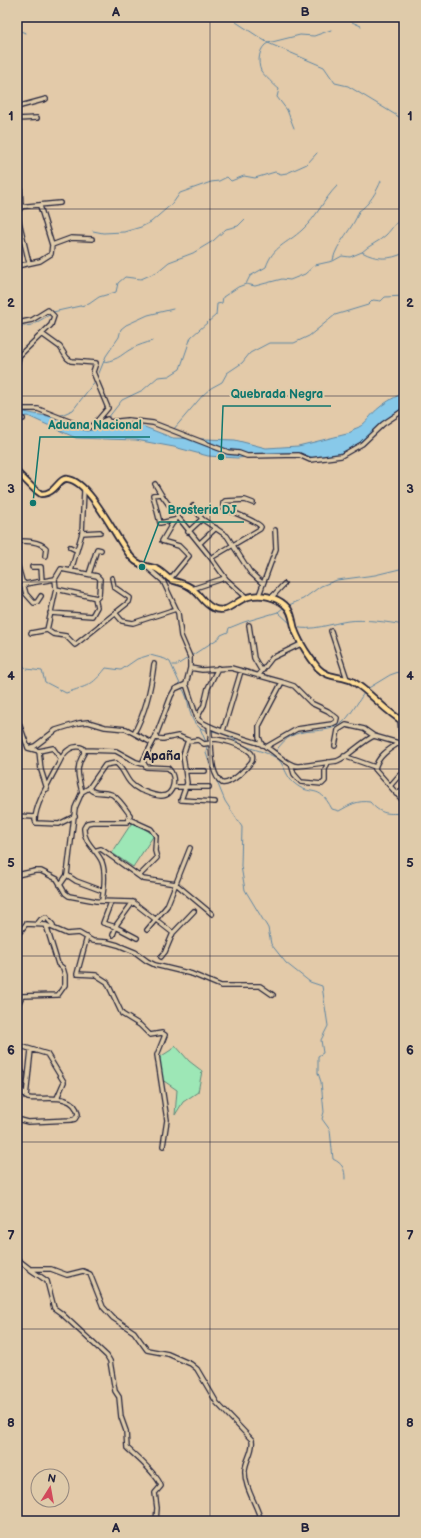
<svg xmlns="http://www.w3.org/2000/svg" width="421" height="1538" font-family="'Balsamiq Sans',sans-serif">
<rect width="100%" height="100%" fill="#e3caa9"/>
<filter id="ink" filterUnits="userSpaceOnUse"><feTurbulence type="fractalNoise" baseFrequency=".025" numOctaves="2"/><feDisplacementMap in="SourceGraphic" scale="8" xChannelSelector="R" yChannelSelector="G"/><feConvolveMatrix kernelMatrix="1 2 1 2 8 2 1 2 1" color-interpolation-filters="sRGB"/></filter>
<g filter="url(#ink)">
<path fill="#9de7b6" stroke="#608478" d="M133,821l21,14 -21,32 -21,-14z
M175,1045l14,16 13,10 -4,21 -15,10 -8,13 2,-25 -16,-11 -3,-12 2,-10 11,-7z"/>
<path fill="#88c9e9" stroke="#5f86a3" d="M404,393v17l-21,14 -21,20 -33,14h-15l-15,-5 -62,5 -29,-2 -34,-9 -38,-7 -60,-2 -48,-22 -11,2 1,-7c14,2 26,6 41,5l1,6 7,4 20,5 39,-7 16,2 31,12 62,2 31,8 32,-2 53,-13 3,-4c12,-3 16,-15 26,-22 6,-5 16,-11 24,-14z"/>
<g fill="none" stroke-linecap="round" stroke-linejoin="round">
<path stroke="#5f86a3" stroke-width="1" d="M232,17l4,5 32,21 56,24 11,16 13,3 56,34
M349,17l3,5 9,4
M17,30l9,3
M294,128l-7,-18 -10,-13 2,-8c-4,-3 -15,-14 -18,-18 -4,-9 -2,-24 7,-28l32,-8 14,1 17,-6
M400,219l4,-13
M93,231l10,2 21,-1 17,-5 10,-5 22,-19 7,-10 31,-11 8,-1 8,-4 4,4 13,-5 11,2 20,-6 6,2 6,-1 20,-9 10,-11
M362,252c7,-7 17,-10 24,-17 6,-6 10,-14 18,-18
M333,260c3,-17 21,-32 26,-49 10,-6 18,-20 22,-30
M246,284l9,2 27,-7 8,1 15,-6 10,-9 18,-4 9,-5 8,1 12,-5c14,8 28,8 42,1
M53,312l36,-8 10,-7 17,-5 2,-9 7,-6 16,2 16,-7 12,-10 24,-9 20,-12 13,-12 12,-3 7,-7
M17,327l15,-2 19,-11
M104,362c17,-3 17,-8 29,-14 6,-3 13,-5 19,-7
M97,378l9,-22 13,-19 2,-8 5,-4 22,-10 25,-6
M59,416l14,-6 23,-30
M108,418l14,-18 21,-10 15,-13 11,-1 11,-7 11,-32 25,-22 1,-11 5,-1 1,-6 15,-10 8,-3 4,-8 16,-9c7,-21 21,-23 36,-37 15,-13 21,-30 35,-44
M99,430l6,-8
M173,430l30,-35 8,-7 11,-6 5,-9 15,-10 8,-10 19,-10h25l15,-7 26,-21 33,-10 5,-5 8,1 4,-4 19,-1
M289,605l14,-6 18,-13 16,-6 38,-5 29,-7
M278,612l13,12
M400,625l4,-4
M296,627c13,5 38,-4 52,-6 18,-2 39,1 56,4
M17,660l10,9 15,2 3,11 21,11c22,-8 25,-6 40,-25l15,2 16,-11 13,-4 15,4 5,3 10,22
M173,665h4l42,-27 2,-3 7,-3 1,-4 15,-6 34,-10 6,-5
M181,687c11,12 5,32 19,41 6,3 15,3 21,5 9,3 16,9 24,13 10,4 26,7 34,14 6,7 8,18 15,23 17,15 24,-1 38,26l7,2c11,-6 18,-11 31,-9 11,13 18,12 34,11
M367,689l23,-14 14,-5
M200,728l6,14
M207,745l-1,8 4,12 15,36 17,26 -1,39 4,24 23,38 3,16 15,19 24,19 12,4 6,40 -7,14 2,13 -5,3v17l3,9 3,30 -2,7 8,11 3,29c10,5 12,10 12,20
M276,751c20,-31 43,-12 66,-28 7,-5 17,-23 22,-30"/>
<g stroke="#22223b" stroke-width="6">
<path id="minor" d="M17,107l29,-8
M17,119l20,-1
M17,121l4,87
M17,207l43,-4
M17,213l12,50
M52,245l19,-7 21,1
M17,266l23,-5 11,-7 1,-9 -12,-39
M17,323l15,-3 16,-10 6,6 -3,9 -32,31 -1,6
M42,334l18,13 7,11 4,3 25,2 -3,9 15,36 -11,13
M17,409h21l46,18h5l18,-8 2,3 19,-2 25,3 75,29 11,1 8,3 52,-1 11,5 31,-4 21,-12 21,-20 21,-14
M17,419h6
M155,484l6,10
M169,505l-8,-11 -8,1 7,28 14,-3
M193,506l9,13 25,17 23,36 12,11
M188,532l14,-13
M82,533l18,-1
M17,541c10,0 22,0 29,7l-1,8
M200,543l16,-15
M70,547l6,3
M211,558l49,-29 1,-2c-2,-5 -31,-16 -38,-19v-5l2,-2 20,-1 8,3
M17,563l5,18 3,3 30,-5 6,-10 36,7 3,3 -1,17 -2,2 -41,-9
M32,567h9l1,14
M71,571l11,-38 2,-43
M89,574l8,-25 4,1
M55,579l1,10 -9,41 6,4 13,2 9,9 54,-43 1,-4 -16,-11 -2,-9
M170,579l19,-23 -10,-10 -17,-5 10,-17 6,-7 33,41 15,21 20,18
M23,583l3,11 8,9 3,-1 4,-6
M192,589l33,-11
M259,595l17,-46 -1,-19
M271,598l13,-14
M50,613l42,3 5,-9 -2,-9
M116,614l6,7 11,2 43,-14
M249,625l5,33 7,12
M331,631l16,48
M31,633l16,-3
M190,668l12,2 29,-2 51,14 12,4 17,17 17,8 9,7 -1,4 -4,2 -35,5 -31,18
M258,676l14,-18 29,-14
M186,684l11,34c7,10 51,21 64,26 13,6 25,21 36,22 6,0 33,-4 40,-5 10,-3 25,-20 37,-25
M17,718l11,30 11,3 14,-3 8,11c4,-8 12,-15 22,-11l1,5c-9,15 -6,23 -2,39
M197,718l7,-13 4,-17 10,-20
M223,731l18,-60
M134,733c12,-22 17,-43 20,-69
M155,738l8,1 15,-3 12,5 8,-1 6,4 7,-1 -2,-17
M210,739c10,-1 32,6 40,13 3,2 3,5 2,9 -5,7 -21,24 -30,22 -11,-9 -10,-27 -11,-40
M188,740l-5,15 4,28 -6,17 34,2
M399,743c-10,6 -22,14 -24,26l29,33
M401,744l3,11
M262,745l-3,-8v-11l23,-44
M335,746l3,-16 8,-5 18,4 10,7 28,8 -2,-24
M28,748l7,-2 21,-16 23,-7 9,-1 17,5 21,2 26,14
M84,750l32,1 20,11 7,2
M39,751l2,19 6,19
M344,756l31,11
M61,759c-8,16 -26,45 -26,61l1,3 23,1 16,-8
M291,764l3,10 7,8 21,2 3,-3v-11l3,-8
M186,771h19
M390,786l14,-16
M173,787h36
M89,788c5,8 16,2 24,7 7,5 12,13 17,20l-3,7h-35l-5,1 -3,5c-1,14 13,22 18,34 4,11 2,27 0,38
M396,794l8,-4
M17,816l18,1
M129,819l22,10 5,7 -1,15 2,7 -18,18
M404,820l-2,5 2,11
M94,851l7,-2 42,30 33,5 36,30
M17,875l18,-4h6l16,8 8,14 4,3 27,5 37,1 40,31
M67,875l9,6 27,10
M60,885l7,-10 8,-67 7,-16 7,-4 16,-23 11,-2c11,9 8,19 24,27 6,2 14,6 21,6 14,0 16,-20 7,-28l-22,-1 -3,-6 12,-23 16,-42 4,-7 11,-5 4,-16v-11l-9,-21 -3,-23 -15,-32 -15,-13
M111,902l-8,21 13,4 21,11
M37,924l4,-5 5,-2 7,8v3
M147,930l20,-24 23,-58
M113,935l4,-11 16,-22
M17,936l9,-12 20,1 21,9 12,-1 14,8 14,1 11,3 17,7 12,9 8,4 37,9 29,12h39l13,9
M87,937l-10,37 19,1 11,7 15,32 18,11 10,10 12,-2 3,2 -8,20 10,65 -4,26
M161,957l4,-5 8,-19 21,-22
M17,1007l5,-11 36,-1 7,-10v-10l-2,-7 -5,-4 -12,-39
M17,1045l30,9 17,28 -7,16
M17,1065l6,9 -2,16 7,8c15,3 46,-7 50,16l-3,5 -4,1 -43,2 -11,-3
M26,1097l5,-47
M17,1259l13,10h21l16,6 16,-4 7,3 13,33 10,11 21,14 13,18 21,4 23,10 6,5 20,34 35,37c2,11 -6,19 -7,30 -1,18 12,34 16,51
M31,1270l16,11 7,27 7,5 46,43 3,5 5,30 4,6 2,20 5,14 1,17c9,8 31,27 34,38l-6,7 2,15 -1,13"/>
</g>
<g stroke="#22223b" stroke-width="8">
<path id="major" d="M17,472l16,16 8,6c16,0 17,-17 27,-15 23,3 49,62 64,79 6,7 14,8 22,10 7,2 11,8 17,12 6,2 12,3 17,6 11,5 14,17 25,22 14,7 23,-8 35,-11 12,-4 28,0 37,8 9,7 7,21 12,30 5,12 14,24 21,33 9,10 23,8 34,13 19,11 32,30 52,41"/>
</g>
<use href="#minor" stroke="#dfcbaa" stroke-width="3.5"/>
<use href="#major" stroke="#ffdd96" stroke-width="4.5"/>
</g>
</g>
<path fill="none" stroke="#22223b" stroke-width="1" stroke-opacity="0.55" d="M210,17v1504M17,209h387M17,396h387M17,582h387M17,769h387M17,956h387M17,1142h387M17,1329h387"/>
<g text-anchor="middle" stroke-width="4" stroke-linejoin="round" paint-order="stroke">
<g font-size="13" font-weight="bold" fill="#22223b" stroke="#dfcbaa">
<text x="162" y="760">Apaña</text>
</g>
</g>
<path fill="none" stroke="#0f766e" stroke-width="1.5" d="M221 457L223 406H331M33 503L40 437H150M142 567L159 522H244"/>
<g fill="#0f766e" stroke="#dfcbaa" stroke-width="1.5">
<circle cx="221" cy="457" r="4"/>
<circle cx="33" cy="503" r="4"/>
<circle cx="142" cy="567" r="4"/>
</g>
<g font-size="12" text-anchor="middle" font-weight="bold" fill="#0f766e" stroke="#dfcbaa" stroke-width="4" stroke-linejoin="round" paint-order="stroke">
<text x="277" y="398">Quebrada Negra</text>
<text x="95" y="429">Aduana Nacional</text>
<text x="202" y="514">Brosteria DJ</text>
</g>
<rect width="421" height="1538" fill="none" stroke="#dfcbaa" stroke-width="44"/>
<g transform="translate(50 1488) rotate(11)"><circle r="19" fill="#dfcbaa" stroke="#93877e"/>
<path d="M0-3L7 15L0 10L-7 15Z" fill="#d1495b"/>
<text y="-6" font-size="11" font-weight="bold" text-anchor="middle" fill="#22223b">N</text>
</g>
<rect x="22" y="22" width="377" height="1494" fill="none" stroke="#22223b" stroke-width="1.5"/>
<g font-size="13" text-anchor="middle" font-weight="bold" fill="#22223b">
<text x="116" y="16">A</text>
<text x="305" y="16">B</text>
<text x="11" y="120">1</text>
<text x="410" y="120">1</text>
<text x="11" y="307">2</text>
<text x="410" y="307">2</text>
<text x="11" y="493">3</text>
<text x="410" y="493">3</text>
<text x="11" y="680">4</text>
<text x="410" y="680">4</text>
<text x="11" y="867">5</text>
<text x="410" y="867">5</text>
<text x="11" y="1054">6</text>
<text x="410" y="1054">6</text>
<text x="11" y="1240">7</text>
<text x="410" y="1240">7</text>
<text x="11" y="1427">8</text>
<text x="410" y="1427">8</text>
<text x="116" y="1532">A</text>
<text x="305" y="1532">B</text>
</g>
</svg>
